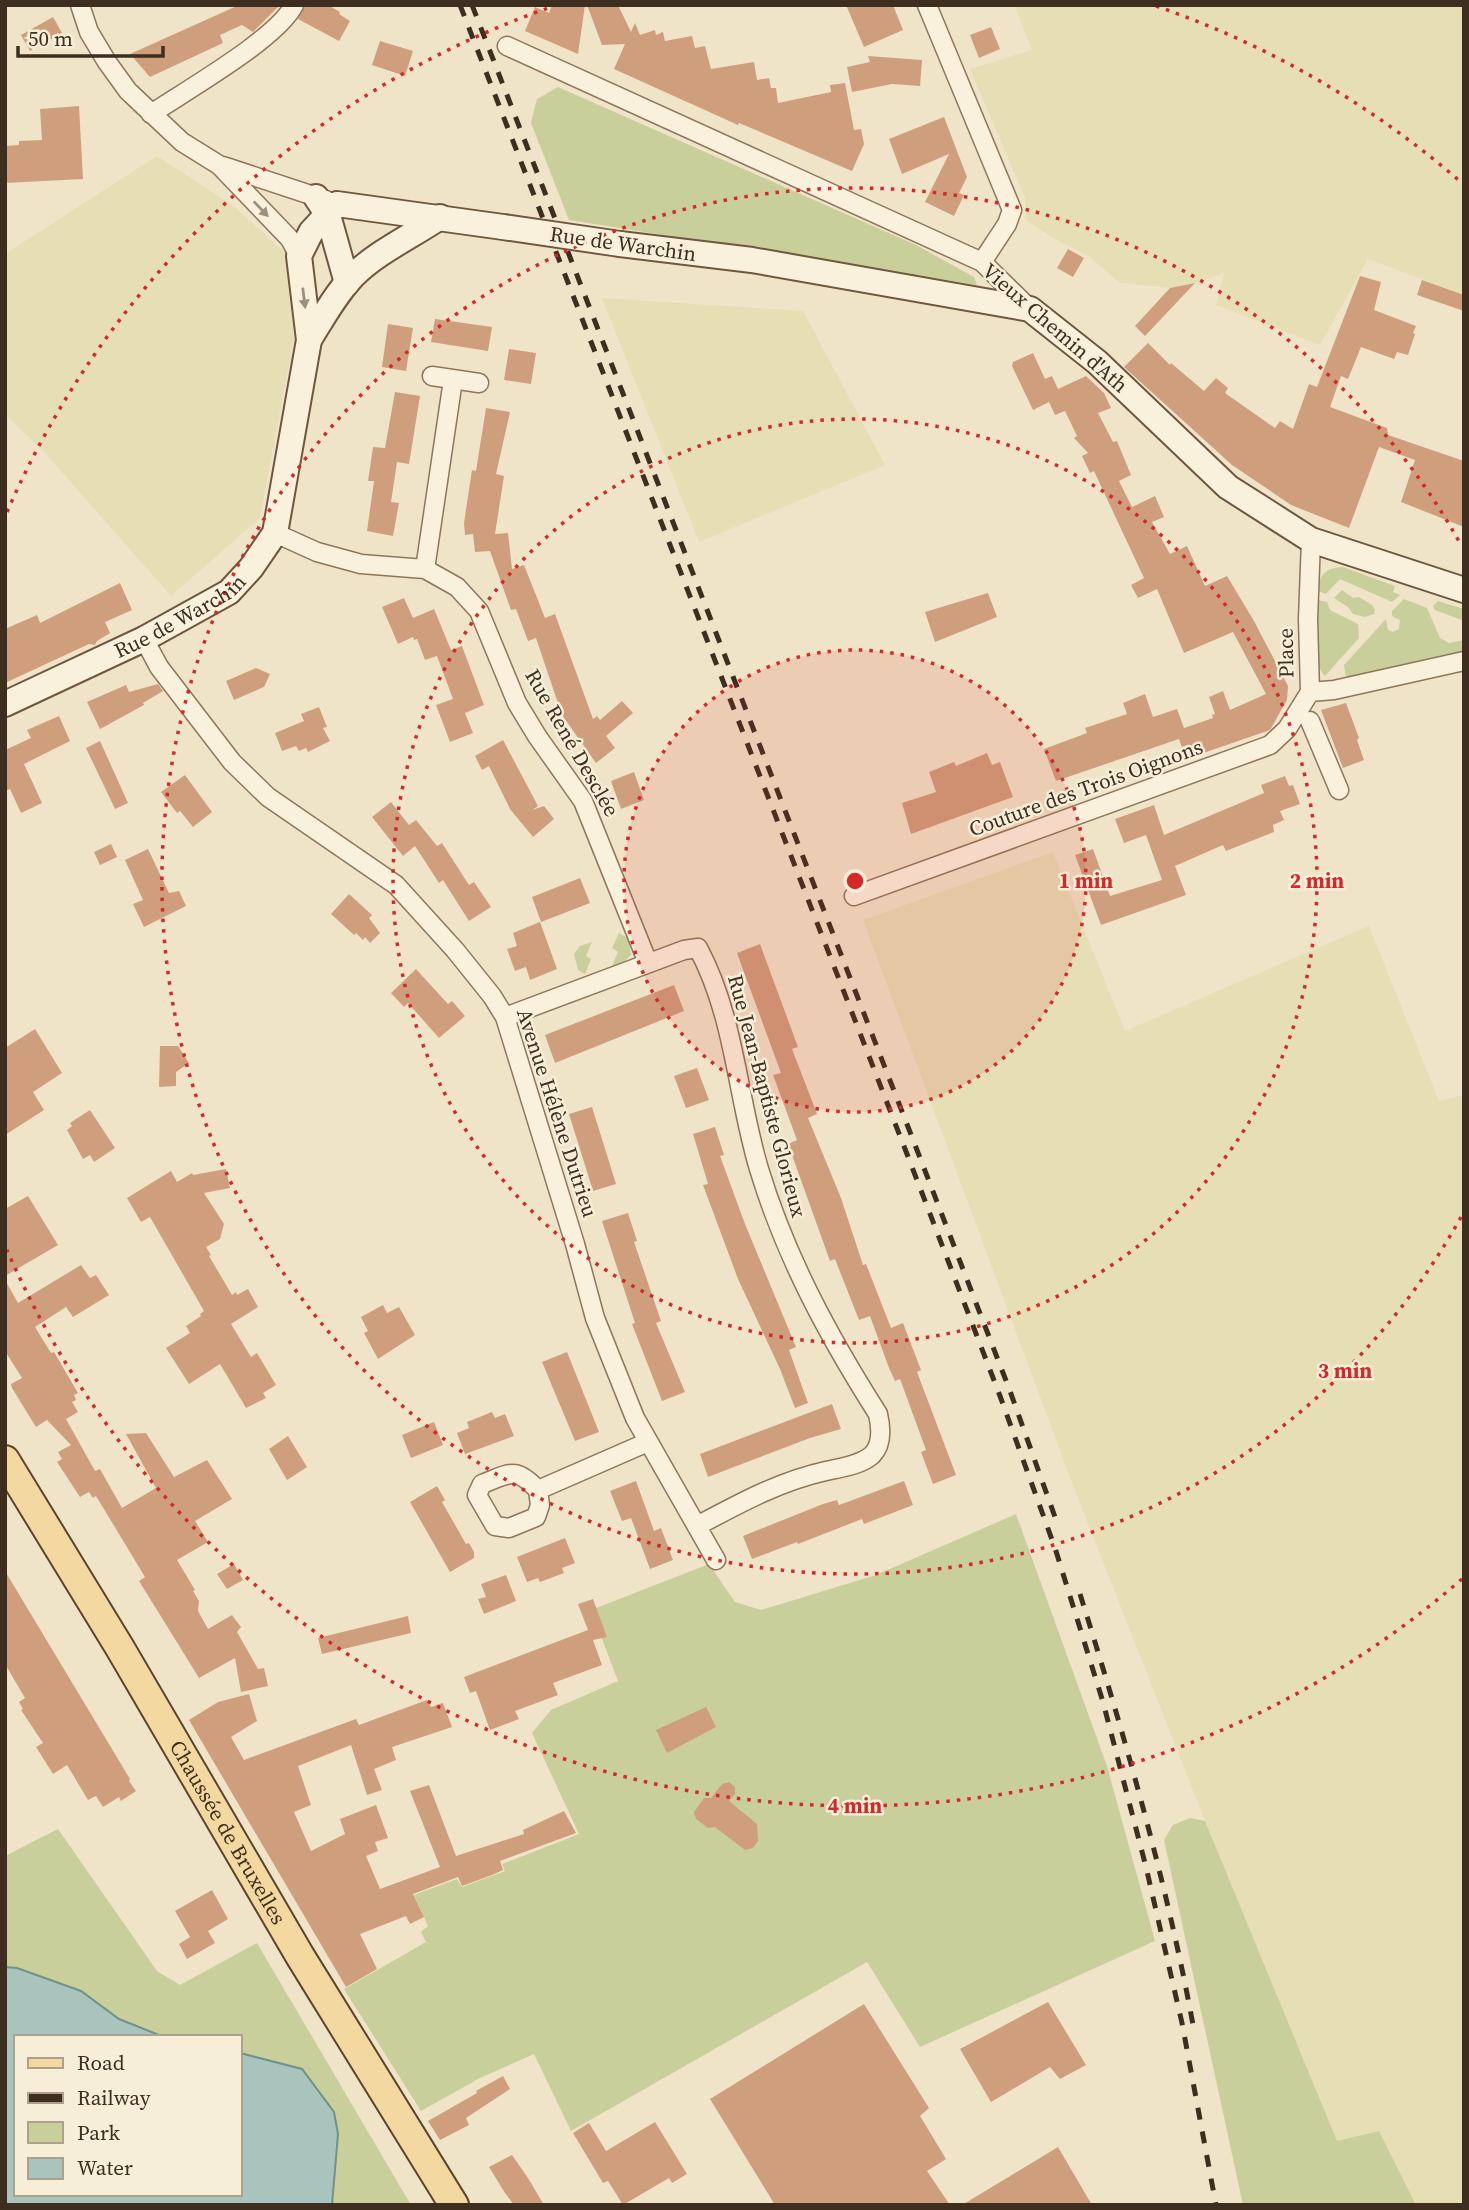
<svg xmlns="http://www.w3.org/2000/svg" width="1469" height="2210" font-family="'Source Serif 4',serif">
<rect width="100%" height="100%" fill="#f0e4c8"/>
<path fill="#e6deb5" d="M1014,5h450v290l-96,-36 -48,86 -104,-40 8,-32 -25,9 -29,6 -50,-5 -30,-26 -33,-17 -30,-19 -2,-23 -55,-129 62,-19z
M157,156l74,48 54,48 9,85 -34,181 -89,78 -126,-143 -40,-39v-160z
M602,298l201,13 82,154 -186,77z
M1053,852l72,179 244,-105 70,175 25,-6v1110h-48l-37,-74 -42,11 -132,-321 -133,-338 -209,-563z"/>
<path fill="#c9cf9b" d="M558,87l358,158 58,32 3,8 -408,-65 -38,-97 6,-24z
M1343,567l52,19 -2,6 7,3 -8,7 -52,-23 -14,15 -8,-3c1,-17 8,-23 25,-24z
M1342,590l11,8 6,-1 13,8 3,5 -1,4 -9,3 -12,-3 -5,-7 -14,-9z
M1404,599l23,9 13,30 9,5 15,-3v11l-118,27 -2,-13 42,-46 2,11 5,2 6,-3 1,-9 -8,-4v-5z
M1317,600l10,2 3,8 28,14 1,14 -34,38c-17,-17 -9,-53 -8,-76z
M1438,601l26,8v12l-29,-11 -2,-4z
M619,933l9,5 3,17 -6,6 -13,5 6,-14 -6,-4z
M592,942l-6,14 5,3 -6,15 -7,-4 -4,-16 6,-8z
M1016,1514l91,252 48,175 -235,106 -53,-85 -296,169 -37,-77 -54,24 -59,33 -77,-122 82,-47 -5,-10 7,-6 -14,-31 43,-16 5,8 43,-16 -3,-7 77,-30 -47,-101 19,-23 67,-29 -27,-71 118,-46 26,38 26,8 115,-35z
M1190,1818l15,3 132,320 42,-10 37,74h-173l-79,-365 9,-15z
M58,1829l99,142 23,14 77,-42 154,262h-79l6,-71 -4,-22 -32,-43 -62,-16v-16h-76l-45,-18 -38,-28 -64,-23 -12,-1v-111z"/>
<path fill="#a9c4bc" stroke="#6f938a" stroke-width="2" d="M5,1967l12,1 64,23 38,28 45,18h-148v157h224v-141l62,16 32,43 4,22 -6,71h-327z"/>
<path fill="#cf9f7d" d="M239,5h41l-27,27 -11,-7 -22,10 3,8 -73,34 -20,-23z
M305,5h23l12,7 -1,2 11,7 -11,20 -41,-22z
M552,5h33l-7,49 -53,-23 10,-24 14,6z
M587,5h31l13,27 4,-9 5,12 15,-5 1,5 7,-3 2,9 27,-5 3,12 10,-2 6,23 43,-7 3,18 12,-2 2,10h5l2,15 53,-11 -1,-7 15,-2 9,47 7,-1 3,15 -12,27 -113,-48 -1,2 -124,-56 11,-25 -23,1z
M846,5h47l10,25 -39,17z
M53,17l9,16 -32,18 -9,-16z
M991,27l9,22 -21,9 -9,-23z
M380,41l33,10 -8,25 -33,-11z
M868,56l54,4 -2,26 -28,-2 -40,8 -5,-25 23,-5z
M79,106l4,73 -78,4v-37l14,-1v-4l23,-1 -2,-31z
M944,117l23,60 -8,16 5,2 -10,21 -29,-14 24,-48 -47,20 -13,-35z
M1068,249l16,9 -11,19 -16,-9z
M1360,276l21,6 -7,28 42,16 -3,7 2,1 -7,21 -11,-3 -3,7 -33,-12 -13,32 -7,-3 -11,31 57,21 1,7 76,26v66l-63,-25 14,-42 -36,-13 -30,81 -58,-23 -59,-40 -108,-98 24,-24 22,22 1,-2 33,28 12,-13 12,10 -3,5 50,35 5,-7 13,8 16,-45 8,3z
M1422,280l42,15v16l-47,-16z
M1195,283l-50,53 -10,-10 35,-38z
M435,319l57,8 -4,24 -57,-9z
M388,324l25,4 -7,43 -24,-4z
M509,349l27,4 -5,31 -27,-4z
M1033,353l12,26 7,-3 6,13 28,-13 18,17 7,15 -13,5 15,29 4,-1 14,34 -12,6 13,26 23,-11 9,21 -12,5 18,32 17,-8 18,40 22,-10 27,45 34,65 -1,14 -17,30 -84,29 -7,-20 -123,42 -12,-32 43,-16 -2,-5 42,-14 -4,-11 22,-9 8,23 24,-8 7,19 29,-10 -1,-3 3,-1 -6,-17 14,-6 7,19 36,-16 -33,-62 -49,21 -27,-64 -19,9 -7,-13 13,-7 -50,-107 -4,2 -8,-17 6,-3 -14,-15 3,-2 -12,-25 -10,4 -6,-13 -16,8 -21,-44 1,-4z
M395,392l25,4 -11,68 -12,-2 -6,40 8,1 -6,33 -26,-5 7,-50h-6l5,-34 12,1z
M486,408l24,4 -14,62 8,2 -9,58 13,-1 4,36 12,-4 21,53 10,-4 38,105 4,-3 3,4 22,-19 11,12 -27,23 9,12 -19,15 -34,-48 -26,-77 -8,3 -12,-32 -5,1 -21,-59 -15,1 -2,-18 -8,1 -1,-12 8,-53 4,1z
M120,583l12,27 -27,12 5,11 -13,8 -2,4 -6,-1 -84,39v-54l32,-14 3,8z
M988,593l9,24 -62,25 -10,-30z
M404,598l9,20 21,-9 17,41 11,-4 22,59 -19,8 8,20 -23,9 -14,-37 17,-6 -16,-43 -12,4 -8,-21 -3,1 -1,-3 -15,7 -16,-37z
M256,668l14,6 -6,13 -30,13 -8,-19z
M158,684l5,7 -20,12 1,2 -44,24 -13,-27 39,-17 3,7z
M1346,703l13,35 -2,2 7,20 -21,8 -22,-58z
M319,707l8,20 -4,1 7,13 -22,11 -2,-4 -7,3 -3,-5 -14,5 -7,-18 29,-12 -3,-7z
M59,716l11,25 -46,23 18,39 -21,10 -11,-24 -5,2v-41l26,-12 -4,-8z
M503,740l35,66 -6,4 12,-4 10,13 -21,18 -23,-28 -21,-43 -7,4 -7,-14z
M100,741l28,62 -13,6 -29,-61z
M987,753l5,12 8,-3 13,35 -102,37 -9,-31 34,-11 -7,-20 25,-10 2,4z
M634,772l10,28 -23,9 -10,-28z
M185,775l27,37 -19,15 -13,-16 -3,2 -16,-21z
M1285,776l4,10 4,-1 7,19 -20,7 4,9 -11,5 1,7 -48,19 -3,-6 -48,21 11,29 -85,30 -26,-70 18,-6 17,47 52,-16 -16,-45 -22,8 -9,-24 39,-14 10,30 100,-42 -3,-8z
M391,802l18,23 7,-5 21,26 5,-3 27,42 5,-3 17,25 -22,14 -26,-41 -4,3 -24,-37 -12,10 -31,-39z
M111,844l6,13 -17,8 -6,-13z
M148,849l21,44 10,-2 7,15 -42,21 -11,-23 10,-4 -18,-40z
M580,878l10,25 -49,19 -9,-25z
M349,894l23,21 -3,3 11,15 -10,10 -5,-6 -2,3 -7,-7 -2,2 -23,-21z
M540,922l17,47 -27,11 -4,-13 -11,4 -8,-22 10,-3 -4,-13z
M760,944l38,103 -6,2 25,65 -9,4 33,80 22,67 3,-1 25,64 12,-5 18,47 -4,2 39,103 -23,9 -12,-32 5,-2 -26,-71 -5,2 -6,-13 -19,-52 -11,4 -24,-61 -5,2 -42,-117 9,-4 -24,-65 8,-2 -44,-120z
M416,969l32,35 4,-3 13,15 -26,22 -31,-35 -4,4 -13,-14z
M674,985l10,26 -129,52 -10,-28z
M35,1029l27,44 -29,19 11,18 -39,25v-87z
M160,1046h18l11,17 -13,9v14l-17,1z
M697,1068l12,32 -23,8 -12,-32z
M592,1107l24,77 -23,7 -24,-77z
M90,1110l25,38 -21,14 -4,-7 -7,4 -16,-29 5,-4 -2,-3z
M715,1127l9,28 -4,1 25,68 51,123 -7,3 19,53 -13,5 -15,-39 -42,-90 -35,-94 5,-1 -15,-50z
M226,1169l4,19 -26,5 20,31 -4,15 -14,8 5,8 -2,1 23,39 4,-3 1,3 11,-6 10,18 -27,17 20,33 6,-4 19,32 -13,8 3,5 -20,10 -26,-44 -31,20 -23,-36 24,-15 -4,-7 15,-10 -1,-2 4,-3 -54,-94 -9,5 -14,-24 44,-27 6,11 15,-9 1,2z
M28,1196l30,49 -53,31v-67z
M628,1213l9,28 -3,1 27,79 -5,2 29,69 -23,9 -30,-77 3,-1 -33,-102z
M81,1265l9,13 6,-3 13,20 -36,22 -7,-10 -31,20 16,26 3,-1 24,41 -4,2 2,5 -4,2 6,10 -12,7 29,52 5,-2 22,39 34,-20 -30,-54 20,-1 28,44 33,-17 25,39 -37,22 13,21 -31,18 18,30 -2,1 6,10 -1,10 10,18 24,-14 9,12 -4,5 21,37 6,-1 4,18 -27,6 -6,-34 -36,20 -60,-97 6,-4 -49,-81 -3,2 -4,-6 -9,5 -23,-35 5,-3 -4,-7 13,-7 -24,-25 -11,7 -24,-39 -1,-4 11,-6 -17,-27v-71l13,23z
M383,1305l4,8 12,-6 16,28 -37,24 -14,-26 4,-2 -7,-14z
M567,1352l32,80 -24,9 -33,-79z
M832,1404l9,25 -31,9 -102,39 -8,-23z
M492,1412l3,6 10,-4 9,22 -49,18 -8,-21 12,-5 -2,-6z
M434,1422l9,23 -32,13 -9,-23z
M288,1436l19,31 -20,13 -18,-31z
M636,1481l18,50 7,-3 12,32 -23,9 -19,-51 -9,3 -12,-30z
M904,1481l9,24 -49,19 -2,-5 -64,25 -1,-2 -45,17 -9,-23 80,-32 14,-4 2,5z
M437,1486l8,14 -3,2 24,42 3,-1 5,9v6l-24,14 -40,-70z
M565,1538l10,25 -13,5 2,5 -24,9 -2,-4 -11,4 -10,-25z
M234,1564l9,16 -16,9 -10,-15z
M5,1571l125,208 -1,2 7,10 -15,10 -2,-4 -16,10 -7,-11 -8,4 -21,-35 -14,9 -17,-27 7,-4 -22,-33 2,-1 -4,-7 6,-4 -20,-34z
M506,1575l10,26 -32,13 -6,-15 8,-2 -5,-13z
M593,1599l14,38 -14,3 9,25 -49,18 5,12 -43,16 4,8 -29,11 -14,-39 -6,2 -6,-16 124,-47 -10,-26z
M408,1616l3,17 -89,21 -4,-16z
M249,1694l8,27 -26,16 13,23 112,-41 3,6 68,-25 4,7 12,-4 9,24 -60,20 4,13 -22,9 8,21 -15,5 -16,-50 -53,21 13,39 -17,7 17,39 34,-17 -5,-15 36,-14 12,33 -13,4 3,9 -12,5 14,33 60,-22 -30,-76 19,-6 27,71 68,-22 -1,-4 41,-19 12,22 -76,28 3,9 -11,5 -30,11 -4,-9 -45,17 11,23 -14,7 -4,-8 -46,18 17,35 -31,18 -157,-267 29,-18z
M706,1707l10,20 -49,26 -11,-23z
M729,1782l6,5v7l-6,7 28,23 1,17 -5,7 -8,2 -30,-23 -7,1 -12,-9 -2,-7 10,-14h7l11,-14z
M212,1890l16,29 -20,12 7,12 -28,16 -8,-15 11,-7 -15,-26z
M1048,2002l38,63 -26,14 -10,-12 -59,35 -31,-53z
M864,2004l65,104 -9,8 26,43 -19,12 23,34h-175l-65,-106z
M503,2076l7,13 -44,29 3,7 -29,15 -12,-19 49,-28 -1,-2z
M655,2122l32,52 -15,9 -3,-5 -46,27 -15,-24 -5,2 -30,-50 16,-10 17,28z
M1058,2147l34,58h-130z
M512,2155l16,23 16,27h-30l-9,-12 -16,-26z"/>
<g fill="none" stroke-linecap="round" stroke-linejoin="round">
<g stroke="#8d765c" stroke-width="21">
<path id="street" d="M80,5l9,27 18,30 21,29 54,51 37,23 71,74 9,17
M927,5l85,205 -5,14 -25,38
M507,46l475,216 48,47
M151,114c34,-23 126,-75 143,-109
M223,166l103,34
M432,376l47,7
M275,533l42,19 44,12 64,5 32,18 22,24 38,92 20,33 46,65 65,162
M1311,540l-3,79 2,73 24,-2 130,-29
M425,569l28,-189
M144,639l15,28 73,95 36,35 128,88 59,65 37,46 13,21 70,227 20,74 40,100 81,142
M1310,721l29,69
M854,896l416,-151 17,-16 23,-37
M505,1017l179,-67 14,-2c37,69 39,148 61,221 27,89 70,168 119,245 3,13 5,30 -6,41 -11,10 -32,13 -46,16 -46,10 -88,33 -129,55
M538,1490l2,15 -4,12 -27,11 -14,-2 -18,-31 5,-11c29,-11 33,-18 56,6l110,-48"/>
</g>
<g stroke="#6f573f" stroke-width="28">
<g id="secondary">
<path d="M316,197l12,18 19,68"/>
<path d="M620,244l132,16 278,49 67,53 131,125 83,53 153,50"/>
<path d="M309,340c13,-21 26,-45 44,-64 24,-24 59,-40 87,-59"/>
<path id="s1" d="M5,704l139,-65 85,-47 22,-24 24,-35 34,-193 -10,-84 12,-24 26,-28 166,23"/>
</g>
</g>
<g stroke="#5b4430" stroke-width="32">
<g id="primary">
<path id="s2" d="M5,1460l115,188 180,308 154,249"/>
</g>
</g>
<use href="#street" stroke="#faf1dc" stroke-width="18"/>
<use href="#secondary" stroke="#faf1dc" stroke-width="24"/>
<use href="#primary" stroke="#f3d9a0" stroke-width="28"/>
<path stroke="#3d2e20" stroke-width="5" stroke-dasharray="12 12" stroke-linecap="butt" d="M460,5l447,1149 93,242 55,152 48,154 43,165 36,156 34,182
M472,5l445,1145 93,241 45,126
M1080,1594c45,143 87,289 114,436"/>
<g stroke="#6f573f" stroke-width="28" stroke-linecap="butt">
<path id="secondary-bridge" d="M503,227l117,17"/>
</g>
<use href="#secondary-bridge" stroke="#faf1dc" stroke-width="24"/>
</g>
<defs><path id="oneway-solid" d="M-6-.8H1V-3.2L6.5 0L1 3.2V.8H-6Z" transform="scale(1.75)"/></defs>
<g fill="#9c907e">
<use href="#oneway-solid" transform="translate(261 209) rotate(46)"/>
<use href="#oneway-solid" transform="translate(304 298) rotate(83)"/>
</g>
<circle cx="855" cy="881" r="231" fill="#d62828" fill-opacity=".12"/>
<g fill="none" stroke="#d62828" stroke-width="3.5" stroke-dasharray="3.5 7">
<circle cx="855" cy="881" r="231"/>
<circle cx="855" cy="881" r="462"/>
<path d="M1461 1217A693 693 0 1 1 1461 545"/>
<path d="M1462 1579A925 925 0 0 1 7 1250M7 512A925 925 0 0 1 554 6M1156 6A925 925 0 0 1 1462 183"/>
</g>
<g text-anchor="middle" stroke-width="5" stroke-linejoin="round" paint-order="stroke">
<g font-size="21" fill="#3d2e20" stroke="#f7eed8">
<text transform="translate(623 244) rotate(8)" y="7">Rue de Warchin</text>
<text transform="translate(1055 328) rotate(41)" y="7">Vieux Chemin d'Ath</text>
<text dy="7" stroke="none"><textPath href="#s1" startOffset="196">Rue de Warchin</textPath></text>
<text transform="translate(1286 653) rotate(-91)" y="7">Place</text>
<text transform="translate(572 743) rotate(60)" y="7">Rue René Desclée</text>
<text transform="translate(1086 788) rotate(-20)" y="7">Couture des Trois Oignons</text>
<text transform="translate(767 1096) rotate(75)" y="7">Rue Jean-Baptiste Glorieux</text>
<text transform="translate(557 1113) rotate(72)" y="7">Avenue Hélène Dutrieu</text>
<text dy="7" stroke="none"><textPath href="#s2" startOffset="434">Chaussée de Bruxelles</textPath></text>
</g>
</g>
<circle cx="855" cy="881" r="10" fill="#d62828" stroke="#f7eed8" stroke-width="3.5"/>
<g font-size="21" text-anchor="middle" font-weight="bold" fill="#d62828" stroke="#f7eed8" stroke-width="5" stroke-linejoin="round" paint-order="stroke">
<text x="1086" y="888">1 min</text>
<text x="1317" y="888">2 min</text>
<text x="1345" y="1378">3 min</text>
<text x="855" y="1813">4 min</text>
</g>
<rect width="1469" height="2210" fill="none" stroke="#3d2e20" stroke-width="14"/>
<rect x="14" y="2035" width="228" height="161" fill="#f7eed8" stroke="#ada18e" stroke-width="2"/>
<rect x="28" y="2058" width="35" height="10" fill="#f3d9a0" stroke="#ada18e" stroke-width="2"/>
<text x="77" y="2070" font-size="21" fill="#3d2e20">Road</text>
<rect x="28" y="2093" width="35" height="10" fill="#3d2e20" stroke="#ada18e" stroke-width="2"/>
<text x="77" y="2105" font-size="21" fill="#3d2e20">Railway</text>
<rect x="28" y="2122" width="35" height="21" fill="#c9cf9b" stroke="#ada18e" stroke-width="2"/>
<text x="77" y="2140" font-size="21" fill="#3d2e20">Park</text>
<rect x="28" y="2158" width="35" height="21" fill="#a9c4bc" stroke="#ada18e" stroke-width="2"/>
<text x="77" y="2175" font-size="21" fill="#3d2e20">Water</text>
<path d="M18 46v10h145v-10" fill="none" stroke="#3d2e20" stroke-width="3.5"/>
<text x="28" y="46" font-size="21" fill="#3d2e20" stroke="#f7eed8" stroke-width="5" paint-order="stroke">50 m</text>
</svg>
